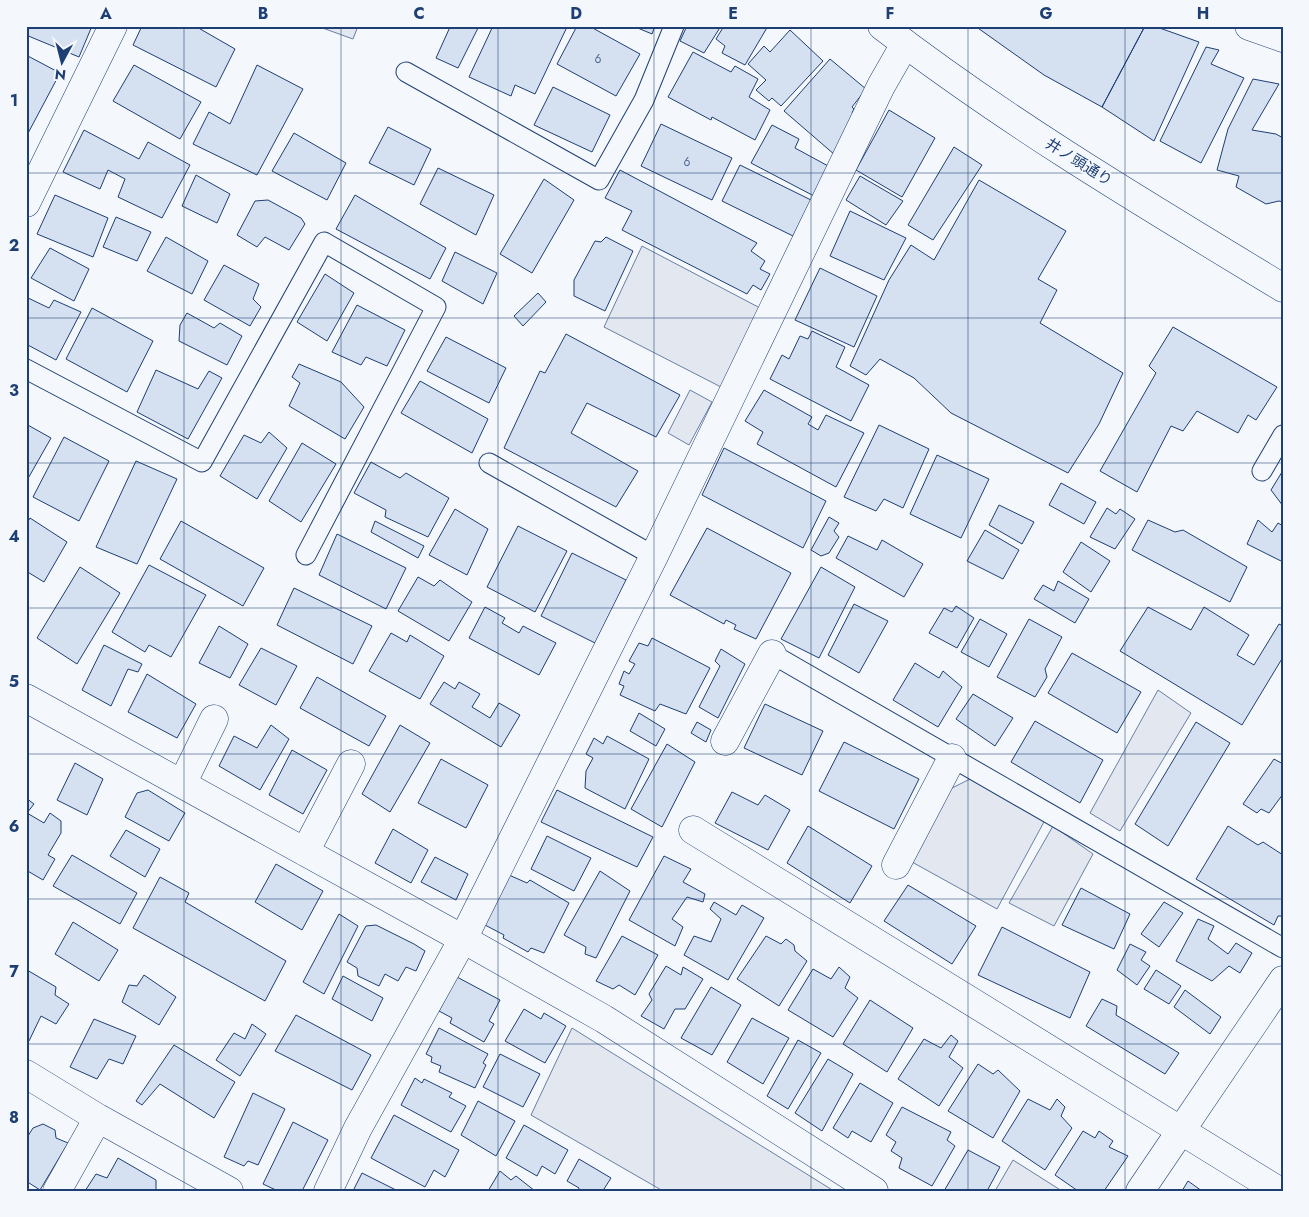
<svg xmlns="http://www.w3.org/2000/svg" width="1309" height="1217" font-family="Jost,'Noto Sans JP',sans-serif">
<rect width="100%" height="100%" fill="#f4f7fb"/>
<path fill="#e3e8f0" stroke="#687fa3" d="M317,26h41l-5,13z
M642,246l120,63 -41,78 -117,-60z
M690,390l22,12 -23,43 -21,-12z
M1158,690l33,23 -71,118 -30,-18z
M974,777l71,43 -48,89 -85,-47 38,-73z
M1053,826l40,28 -39,72 -45,-23z
M572,1028l262,163h-171l-132,-76z
M1013,1160l49,31h-67z"/>
<path fill="#d5e0f0" stroke="#1d3f73" d="M26,26h66l-13,31 -53,-22z
M142,26h27l5,2 1,-2h20l40,23 -19,38 -83,-42z
M448,26h31l-21,42 -22,-10 14,-31z
M493,26l74,1 -32,67 -20,-9 -4,11 -42,-19z
M577,26h12l51,28 -24,42 -59,-32z
M633,26h22l-3,8z
M687,26h34l-17,27 -24,-12z
M724,26h44l-23,39 -23,-12 3,-7 -9,-7z
M975,26h170l-43,81 -58,-32z
M1145,26h9l45,16 -45,99 -52,-34z
M790,30l33,31 -42,45 -9,-8 -3,3 -13,-11 10,-10 -18,-16 16,-18 6,6z
M1206,47l13,3 -8,14 33,14 -43,85 -41,-22z
M693,52l38,20 4,-6 23,13 -9,18 21,13 -15,30 -43,-23 -1,3 -43,-23z
M26,55l34,18 -34,64z
M830,59l36,30 -14,18 2,2 -2,4 3,2 -20,40 -51,-44z
M134,65l67,37 -21,37 -67,-38z
M257,65l46,24 -46,86 -64,-31 16,-32 21,12z
M1253,79l26,5 -27,46 24,4 7,4v64l-4,-1 -13,3 -30,-17 3,-11 -22,-6 11,-41z
M553,87l57,28 -18,37 -58,-27z
M889,110l46,28 -33,59 -46,-27z
M661,124l71,34 -20,42 -71,-34z
M772,125l27,14 -4,9 35,19 -16,29 -63,-33z
M388,127l43,22 -17,36 -45,-22z
M84,130l55,29 9,-17 42,23 -28,53 -44,-21 7,-18 -17,-9 -8,19 -37,-17z
M294,133l52,30 -19,37 -55,-29z
M954,147l28,18 -49,75 -25,-15z
M740,165l71,35 -18,36 -71,-35z
M438,168l56,27 -18,40 -56,-31z
M620,170l137,73 -6,8 14,10 -5,8 10,5 -9,16 -8,-5 -6,9 -125,-64 10,-19 -27,-13z
M196,175l34,19 -13,29 -35,-17z
M860,176l43,25 -17,24 -40,-25z
M544,179l30,21 -42,73 -32,-19z
M979,180l87,51 -28,48 19,11 -17,33 83,50 -24,51 -31,49 -117,-60 -37,-35 -34,-19 -14,16 -16,-9 39,-86 22,-35 23,15z
M55,195l53,23 -15,39 -56,-23z
M355,195l91,53 -16,31 -94,-50z
M268,200l33,18 4,6 -16,26 -24,-13 -8,10 -20,-12 18,-34z
M850,211l56,27 -22,42 -54,-24z
M116,217l35,15 -14,29 -34,-14z
M166,237l42,24 -16,33 -45,-23z
M606,237l27,14 -28,60 -31,-15v-16l21,-39 6,1z
M50,248l39,21 -15,32 -43,-23z
M455,252l42,21 -14,31 -41,-23z
M224,265l35,19 -6,15 8,8 -11,19 -46,-26z
M820,268l57,28 -23,51 -59,-27z
M325,274l29,19 -27,48 -30,-19z
M538,293l8,9 -23,24 -9,-10z
M26,297l23,11 5,-8 27,12 -25,48 -30,-16z
M357,305l48,25 -18,36 -21,-9 -5,8 -29,-13z
M92,308l61,33 -26,51 -61,-33z
M187,313l27,15 6,-5 22,13 -15,29 -48,-24 1,-16z
M1173,327l104,60 -21,33 -8,-5 -10,18 -41,-22 -14,20 -12,-5 -34,66 -37,-21 56,-98 -7,-7z
M812,331l33,16 -9,20 33,18 -18,36 -81,-42 12,-24 7,4 11,-23 8,3z
M566,334l114,61 -24,42 -69,-34 -16,30 67,38 -22,36 -112,-59 36,-77 5,2z
M446,337l60,31 -17,35 -62,-32z
M299,364l42,18 23,25 -19,32 -56,-33 11,-23 -8,-6z
M156,370l42,19 11,-18 13,7 -34,61 -51,-27z
M420,381l68,38 -16,34 -71,-40z
M764,390l48,27 -4,7 10,6 8,-15 38,18 -28,54 -79,-43 6,-12 -18,-11z
M26,424l25,14 -25,44z
M879,425l50,24 -26,59 -19,-9 -8,12 -32,-14z
M269,432l18,16 -30,51 -37,-23 24,-41 17,8z
M64,437l45,24 -30,60 -46,-24z
M302,443l34,21 -35,58 -32,-21z
M724,448l102,53 -23,47 -101,-53z
M937,455l52,24 -28,59 -51,-24z
M136,461l41,18 -40,85 -41,-17z
M371,462l29,16 6,-5 43,25 -21,39 -43,-20 1,-7 -32,-17z
M1282,472h1v34l-12,-16z
M1061,483l35,19 -12,22 -35,-19z
M999,505l35,17 -12,22 -33,-19z
M1107,508l9,6 4,-5 15,10 -20,30 -25,-12z
M455,509l33,20 -21,46 -38,-20z
M829,517l10,6 -5,8 5,6 -10,16 -8,3 -10,-6z
M30,518l37,24 -23,40 -18,-11v-46z
M1148,520l27,12 8,-2 64,37 -17,35 -98,-52z
M1258,520l14,12 6,-9 5,3v36l-36,-18z
M181,521l83,47 -21,38 -83,-47z
M375,521l49,25 -6,12 -47,-26z
M518,526l49,25 -32,61 -48,-25z
M707,528l84,45 -35,66 -22,-10 2,-4 -10,-5 -2,4 -54,-29z
M985,530l34,20 -16,29 -36,-18z
M337,534l69,34 -20,41 -67,-34z
M848,536l29,14 5,-10 41,24 -19,33 -68,-39z
M1081,542l29,19 -19,31 -28,-20z
M572,553l54,27 -31,63 -54,-27z
M149,565l57,30 -35,62 -22,-12 -4,7 -33,-20z
M80,567l40,26 -43,71 -40,-26z
M821,567l34,20 -36,71 -38,-19z
M418,577l16,9 6,-6 32,22 -23,39 -51,-30z
M1058,581l31,18 -14,24 -41,-24 9,-14 11,6z
M294,588l78,38 -19,38 -76,-39z
M854,604l34,17 -29,52 -31,-18z
M956,606l18,12 -17,30 -28,-15 15,-25 8,4z
M485,607l20,11 -3,5 17,10 4,-7 33,17 -17,32 -70,-37z
M1148,607l43,23 13,-23 45,28 -12,20 17,10 25,-41 4,2v31l-41,68 -122,-74z
M980,619l27,15 -18,33 -28,-15z
M1029,619l33,18 -17,32 2,8 -12,20 -38,-20z
M219,626l29,18 -18,34 -31,-15z
M391,633l16,9 3,-7 34,21 -24,43 -51,-28z
M652,638l58,30 -24,46 -26,-10 -5,7 -35,-16 4,-9 -5,-2 5,-13 5,3 6,-10 -6,-3 10,-18 9,3z
M104,645l38,19 -4,8 -10,-3 -17,37 -29,-16z
M261,648l36,18 -21,39 -37,-20z
M721,649l24,15 -27,54 -19,-11 21,-41 -5,-5z
M1072,653l69,39 -24,41 -69,-40z
M915,663l24,15 4,-7 19,16 -24,40 -45,-27z
M147,674l49,30 -19,34 -49,-26z
M317,677l69,39 -17,30 -69,-38z
M444,682l11,7 4,-7 21,12 -8,13 18,11 9,-15 21,12 -19,32 -71,-43z
M973,694l40,24 -18,28 -39,-27z
M765,704l58,27 -21,44 -58,-27z
M639,713l26,16 -9,17 -26,-15z
M1035,721l68,39 -23,43 -69,-41z
M697,722l14,8 -5,12 -15,-9z
M1196,722l34,21 -62,103 -33,-22z
M271,725l18,14 -29,51 -41,-24 15,-30 23,12z
M400,725l30,18 -40,69 -28,-18z
M607,736l42,23 -24,50 -40,-21 1,-17 7,-13 -7,-4 8,-16 9,6z
M844,742l75,37 -25,50 -75,-38z
M667,744l28,18 -33,65 -31,-18z
M292,750l35,20 -24,44 -34,-19z
M441,759l47,26 -22,43 -48,-25z
M1274,759l9,5v30l-14,19 -8,-4 -4,4 -14,-9z
M75,763l28,16 -16,36 -30,-15z
M148,790l37,23 -16,28 -44,-24 12,-24z
M557,790l96,47 -16,30 -96,-45z
M732,792l26,13 7,-10 25,15 -22,40 -53,-27z
M26,798l8,6 -7,9 17,10 6,-10 11,8v12l-13,22 7,4 -12,21 -17,-10z
M808,826l64,40 -22,37 -63,-40z
M1228,826l30,19 5,-3 20,13v61h-5l-4,9 -78,-46z
M393,829l35,21 -17,33 -36,-20z
M126,830l34,19 -15,28 -35,-21z
M547,836l44,22 -17,33 -43,-22z
M72,855l65,38 -17,31 -67,-38z
M664,856l27,13 -8,13 22,12 -2,8 -16,-5 -15,22 11,8 -8,19 -46,-26z
M435,857l33,17 -12,26 -35,-18z
M276,864l47,27 -21,39 -47,-28z
M600,871l30,20 -34,67 -11,-4 1,-7 -22,-12z
M509,875l18,8 3,-3 39,23 -25,50 -13,-5 -3,4 -25,-14 1,-3 -19,-10z
M160,877l29,16 -4,9 101,59 -21,40 -132,-73z
M908,885l68,41 -24,38 -68,-43z
M1081,888l49,26 -16,35 -52,-24z
M714,902l22,13 6,-10 22,13 -36,62 -44,-25 10,-19 17,6 10,-23 -11,-10z
M1164,902l19,11 -24,34 -18,-13z
M339,914l19,12 -34,68 -21,-12z
M1198,919l16,7 -6,13 20,15 8,-11 16,10 -12,20 -11,-7 -17,15 -36,-20z
M73,922l45,28 -19,31 -44,-27z
M376,925l38,19 11,7 -9,20 -10,-4 -8,14 -13,-7 -6,12 -21,-10 -1,-8 -10,-6 19,-36z
M1002,927l88,45 -20,46 -92,-43z
M622,936l36,19 -23,40 -16,-10 -6,4 -17,-8z
M766,936l15,8 5,-5 8,6 1,6 12,10 -28,45 -42,-27z
M1130,944l16,8 -5,8 9,6 -13,19 -20,-15z
M666,966l15,9 2,-8 20,12 -18,30h-10l-11,20 -23,-13 11,-16 -3,-6z
M839,967l11,10 -5,11 13,10 -25,39 -45,-27 25,-41 18,10z
M27,970l29,17 -1,8 14,9 -13,20 -15,-8 -12,25 -3,-1z
M1156,970l25,16 -12,18 -25,-15z
M144,975l32,22 -17,28 -37,-23 7,-17 8,1z
M343,976l40,22 -11,23 -40,-22z
M457,977l43,23 -11,21 5,3 -10,18 -34,-19 2,-5 -13,-7z
M711,987l30,18 -29,50 -31,-17z
M1185,990l36,27 -11,17 -36,-27z
M1102,999l15,7 -1,9 63,38 -14,21 -79,-48z
M870,1000l43,28 -26,44 -44,-28z
M524,1009l17,10 3,-6 22,13 -21,37 -40,-22z
M296,1015l75,40 -19,35 -77,-39z
M752,1018l37,20 -26,46 -36,-22z
M94,1019l42,17 -13,28 -14,-5 -12,20 -27,-12z
M252,1024l14,10 -26,42 -24,-16 18,-27 11,6z
M439,1028l49,26 -5,9 3,2 -11,23 -36,-16 2,-6 -10,-4 1,-5 -6,-3z
M951,1035l7,6 -9,16 14,11 -24,38 -41,-27 26,-40 17,9z
M798,1040l23,13 -33,56 -21,-13z
M174,1045l61,37 -21,36 -54,-34 -18,21 -6,-4z
M500,1054l40,20 -17,33 -40,-20z
M828,1059l25,15 -31,57 -27,-18z
M978,1064l15,10 5,-4 22,21 -27,47 -45,-27z
M415,1078l7,5 2,-4 28,14 -3,4 17,9 -15,26 -50,-27z
M860,1083l33,20 -22,39 -19,-11 -4,7 -15,-10z
M253,1093l32,16 -27,56 -10,-4 -4,5 -20,-9z
M1028,1099l22,11 7,-11 8,8 -4,9 11,12 -27,42 -43,-29z
M478,1101l37,20 -19,35 -35,-21z
M902,1107l49,25 -4,8 8,6 -23,40 -33,-18 3,-10 -11,-7 5,-9 -10,-7z
M394,1115l65,35 -14,27 -11,-7 -9,17 -54,-29z
M293,1122l35,18 -26,51h-24l-15,-7z
M43,1124l12,6 1,8 12,5 -28,47 -14,-9v-42l7,-11z
M524,1125l44,25 -13,24 -13,-8 -5,10 -31,-18z
M1083,1131l12,7 4,-7 14,10 -4,6 19,9 -24,35h-26l-23,-16z
M968,1150l32,17 -13,24h-43z
M118,1158l38,22v9l2,2h-73l11,-17 11,4z
M579,1159l32,19 -7,11 3,2h-29l1,-3 -12,-7z
M500,1171l11,9 5,-4 19,15h-47z
M362,1173l36,18h-45z
M1188,1181l14,10h-20z"/>
<g fill="none" stroke-linecap="round" stroke-linejoin="round">
<g stroke="#1d3f73" stroke-width="21">
<path id="lane" d="M406,72l193,108 45,-80 30,-74
M26,369l176,93 122,-220 112,65 -130,248
M489,463l165,93
M1262,471l21,-36
M772,654l511,294"/>
</g>
<g stroke="#1d3f73" stroke-width="29">
<path id="street" d="M26,203l87,-177
M26,698l437,241 141,80 270,172
M725,741l47,-87
M182,784l32,-65
M693,830l586,361
M305,852l46,-88
M896,865l56,-107
M26,1074l72,44 131,73
M57,1191l41,-73
M328,1191l30,-63 105,-189 191,-383 227,-470 24,-42
M1140,1191l143,-211"/>
</g>
<g stroke="#1d3f73" stroke-width="29">
<path id="secondary" d="M882,26c126,97 264,179 401,262"/>
</g>
<g stroke="#1d3f73" stroke-width="29">
<path id="primary" d="M1249,26l34,12"/>
</g>
<use href="#lane" stroke="#f4f7fb" stroke-width="19"/>
<use href="#street" stroke="#f4f7fb" stroke-width="28"/>
<use href="#secondary" stroke="#f4f7fb" stroke-width="28"/>
<use href="#primary" stroke="#f4f7fb" stroke-width="28"/>
</g>
<path fill="none" stroke="#1d3f73" stroke-width="1" stroke-opacity="0.55" d="M184,26v1165M341,26v1165M498,26v1165M654,26v1165M811,26v1165M968,26v1165M1125,26v1165M26,173h1257M26,318h1257M26,463h1257M26,608h1257M26,754h1257M26,899h1257M26,1044h1257"/>
<g text-anchor="middle" stroke-width="4" stroke-linejoin="round" paint-order="stroke">
<g font-size="12" fill="#4b6792">
<text x="598" y="63">6</text>
<text x="687" y="166">6</text>
</g>
<g font-size="15" fill="#1d3f73" stroke="#f4f7fb">
<text transform="translate(1079 162) rotate(32)" y="5">井ノ頭通り</text>
</g>
</g>
<rect width="1309" height="1217" fill="none" stroke="#f4f7fb" stroke-width="55"/>
<g transform="translate(62 62) rotate(187)" stroke="#f4f7fb" stroke-width="4" paint-order="stroke">
<path d="M0-4L9 19L0 12L-9 19Z" fill="#1d3f73"/>
<text y="-8" font-size="14" font-weight="bold" text-anchor="middle" fill="#1d3f73">N</text>
</g>
<rect x="28" y="28" width="1254" height="1162" fill="none" stroke="#1d3f73" stroke-width="2"/>
<g font-size="16" text-anchor="middle" font-weight="bold" fill="#1d3f73">
<text x="106" y="19">A</text>
<text x="263" y="19">B</text>
<text x="419" y="19">C</text>
<text x="576" y="19">D</text>
<text x="733" y="19">E</text>
<text x="890" y="19">F</text>
<text x="1046" y="19">G</text>
<text x="1203" y="19">H</text>
<text x="14" y="106">1</text>
<text x="14" y="251">2</text>
<text x="14" y="396">3</text>
<text x="14" y="542">4</text>
<text x="14" y="687">5</text>
<text x="14" y="832">6</text>
<text x="14" y="977">7</text>
<text x="14" y="1123">8</text>
</g>
</svg>
